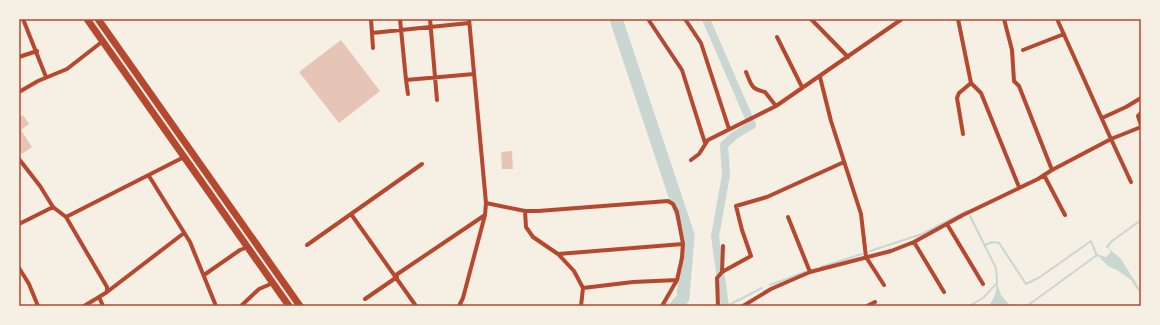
<svg xmlns="http://www.w3.org/2000/svg" width="1160" height="325" font-family="Barlow,sans-serif">
<rect width="100%" height="100%" fill="#f6efe4"/>
<path fill="#c9d6d2" d="M1107,247l14,12 20,32v4l-10,-15 -14,-10 -9,-4 -12,-12 10,3 5,-5z
M997,283l4,12 9,11h-21l6,-11z"/>
<g fill="none" stroke-linecap="round" stroke-linejoin="round">
<path stroke="#c9d6d2" stroke-width="2" d="M985,245l7,-3 7,1 27,41 14,-7 51,-36 6,15
M1107,247l5,-6 29,-21
M870,251l52,-17 45,-23
M821,267l41,-13
M770,285l35,-13
M727,306l35,-18
M969,306l14,-8 14,-15 -1,-15 -26,-52
M1027,306l70,-51"/>
<path stroke="#c9d6d2" stroke-width="8" d="M706,19l46,106 -17,10 -11,10 2,30 -11,61 10,70"/>
<path stroke="#c9d6d2" stroke-width="13" d="M616,19l72,216 -5,63 -7,8"/>
</g>
<path fill="#e6c5b7" d="M341,40l39,51 -41,32 -40,-51z
M23,115l6,9 -8,6 11,17 -10,7 -3,-5v-32z
M512,151l1,18h-11l-1,-17z"/>
<g fill="none" stroke-linecap="round" stroke-linejoin="round">
<path stroke="#b5482f" stroke-width="4" d="M23,19l23,58
M371,19l2,29
M400,19l6,61 68,-6
M430,19l7,81
M648,19l34,51 23,73
M685,19l16,24 28,86
M811,19l37,38
M958,19l13,64 10,10 38,94
M1004,19l8,31 2,31 5,5 33,84
M372,33l97,-10
M777,37l25,50
M1023,50l41,-16
M19,57l18,-6
M746,72c6,14 5,17 19,20l11,14
M820,77l11,44 30,93 5,43 18,28
M406,80l2,14
M19,92l19,-11 29,-12 36,-28
M1141,113l-3,3 3,9
M1102,118l24,-11 15,-9
M963,134l-6,-36 2,-5 12,-10
M19,159l21,27 13,21 13,10 118,-60
M691,160l8,-6 9,-14 68,-34 126,-87
M1044,175l21,40
M149,176l41,66 26,64
M1131,182l-20,-43 30,-12
M486,203l39,8h13l130,-10 5,3 4,8 6,32 -125,10 -25,-17 -7,-10 -1,-16
M351,214l65,92
M66,217l41,70v5l-8,5 4,9
M788,217l22,55
M19,224l34,-17
M947,224l36,60
M914,242l30,50
M307,245l115,-81
M558,254l16,17 9,17 50,-6 44,-2 5,-22 1,-14
M19,268l10,16 9,22
M722,272l1,-26
M204,275l36,-25 8,-3
M396,275l89,-60
M107,292l77,-59
M365,299l32,-22
M84,306l15,-9
M241,306l18,-17 14,-6
M459,306l4,-8 22,-83 1,-12 -17,-184
M581,306l2,-18
M662,306l15,-26
M718,306l-1,-28 5,-6 29,-16 -9,-26 -6,-24 31,-9 77,-35
M743,306l28,-17 39,-17 81,-21 23,-9 49,-27 75,-36 14,-9 59,-31 -54,-120
M867,306l8,-4"/>
<path stroke="#b5482f" stroke-width="7" d="M87,19l202,287
M98,19l202,287"/>
</g>
<rect width="1160" height="325" fill="none" stroke="#f6efe4" stroke-width="40"/>
<rect x="20" y="20" width="1120" height="285" fill="none" stroke="#b5482f" stroke-width="1.5"/>
</svg>
